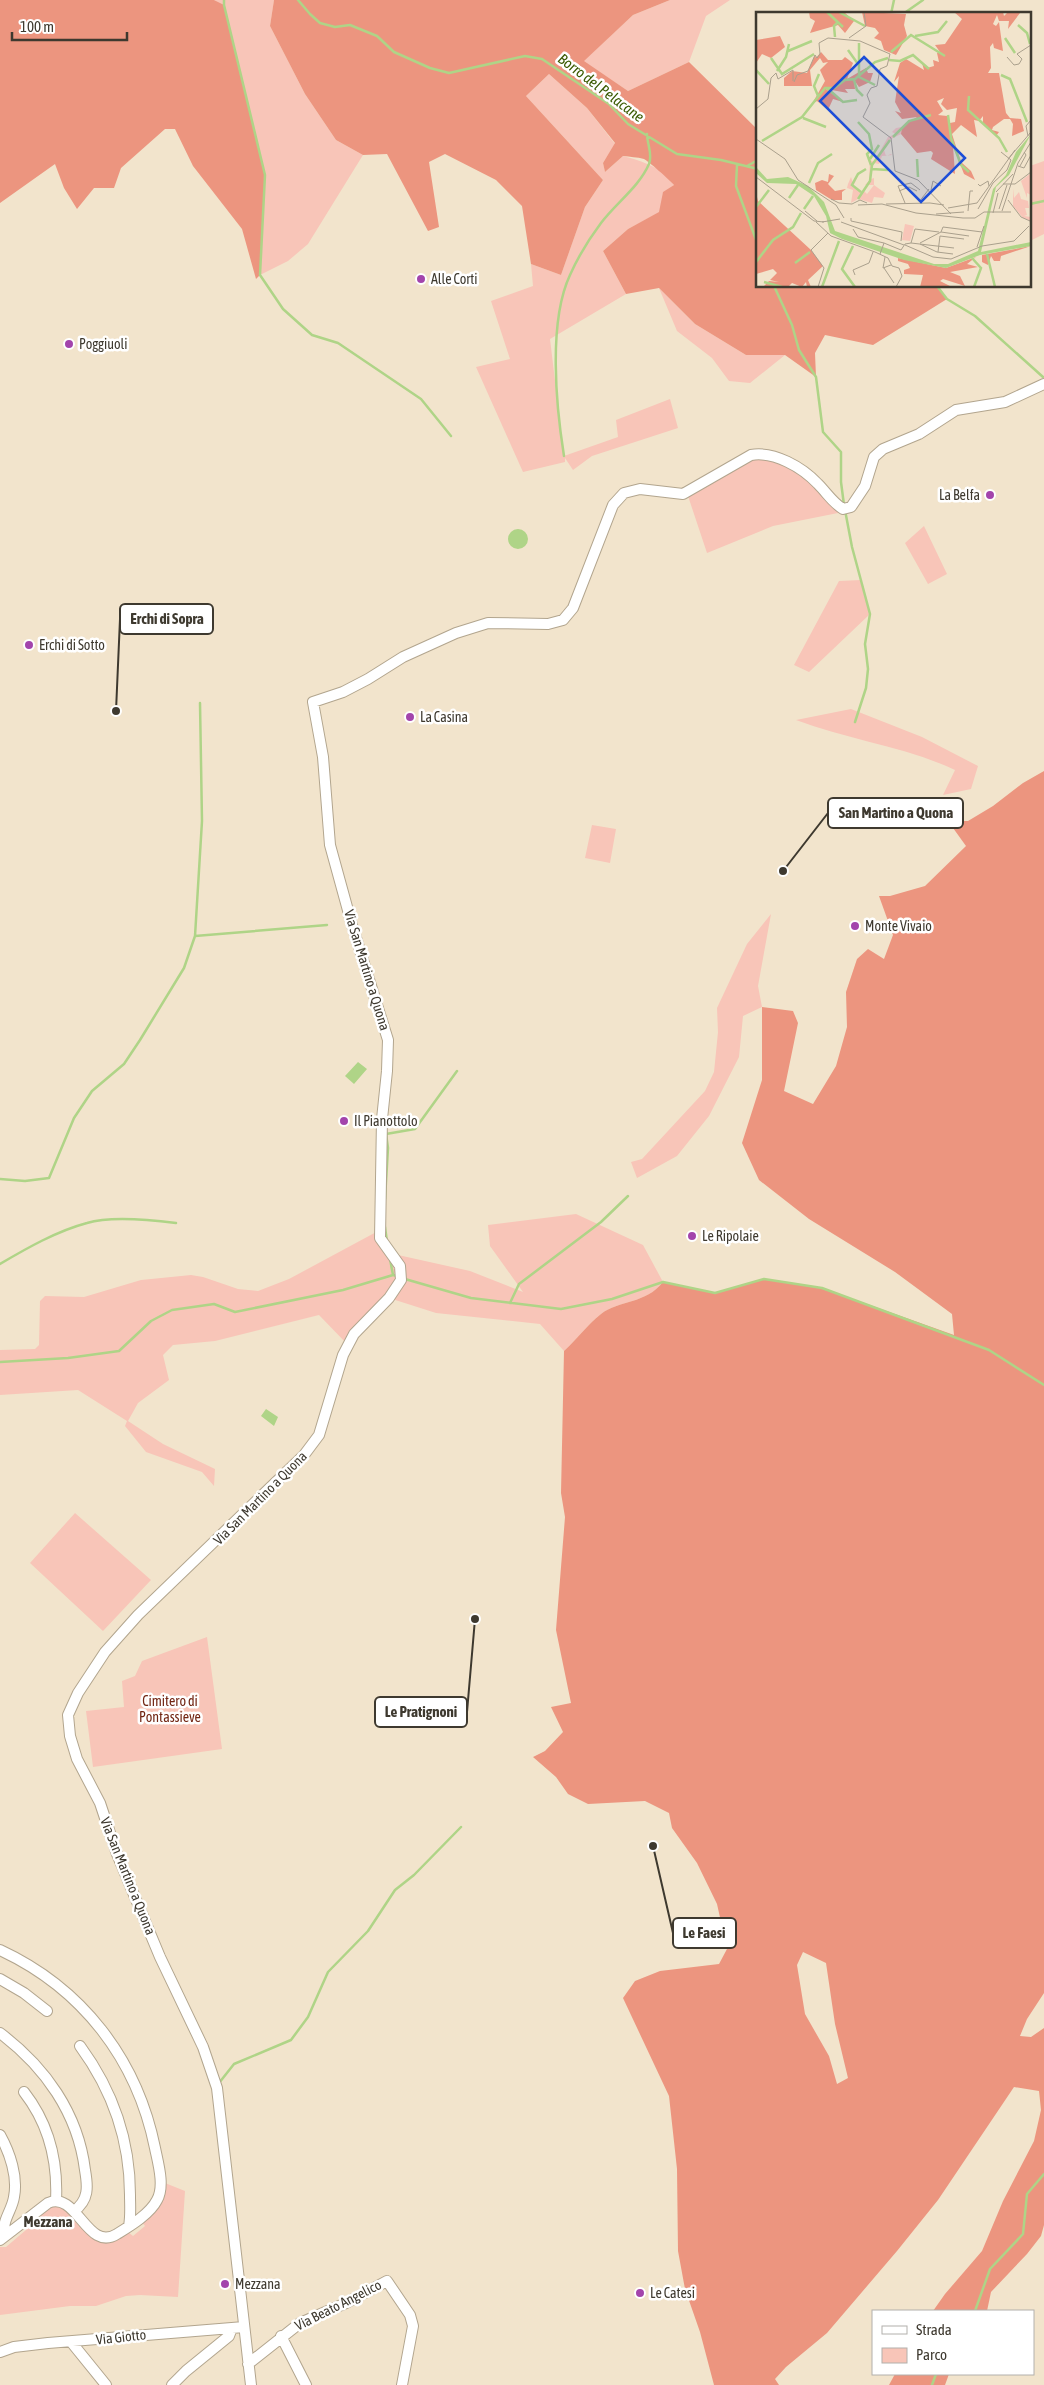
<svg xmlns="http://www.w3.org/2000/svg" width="1044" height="2385" font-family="'Asap Condensed',sans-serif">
<rect width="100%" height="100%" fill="#f2e4cc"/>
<path fill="#f8c5b8" d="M214,0h60l-4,26 35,68 31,46 27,15 -55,89 -20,17 -28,14 5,-100 -41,-169z
M670,0h60l-24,16 -17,46 -61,29 -45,-30 50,-46z
M549,74l38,34 28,36 -12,19 2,9 18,-16c19,5 41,12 51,29l-11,8 -3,19 -32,17 -25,22 23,43 -76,45 14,117 54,-19 -2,-17 54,-21 8,29 -86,28 -19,14 -8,-12v4l-42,10 -47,-105 34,-8 -19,-58 42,-15 -2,-22 30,11 24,-68 18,-27 -77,-84z
M1044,161v73l-14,7v-75z
M659,288l36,36 51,31h39l-35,28 -21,-2 -17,-23 -35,-27z
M751,455l51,15 41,39 -5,4 -65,13 -66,27 -20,-60z
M924,526l23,48 -19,10 -23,-41z
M861,580l9,34 -61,58 -15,-7 45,-84z
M851,709l71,28 56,29 -7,23 -28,6 12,-25c-51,-24 -107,-30 -159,-50z
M592,825l24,4 -6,34 -25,-5z
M771,914l-13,72 4,21 -19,9 -4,41 -30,59 -32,40 -40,22 -6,-16 11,-3 63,-68 9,-19 4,-40 -1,-24 30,-64z
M576,1214l67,31 20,37c-17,22 -44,18 -62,32 -14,11 -24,25 -37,37l-24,-27 -104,-11 -47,-15 -41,47 -29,-30 -104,26 -42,4 -10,10 6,25 -31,23 -10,18 35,23 52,25 -1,17 -12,-14 -56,-20 -21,-26 2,-5 -49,-31 -78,5v-45l35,-1 4,-4 1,-44 5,-5 39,1 57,-17 50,-5 12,2 35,12 20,2 31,-12 91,-49 9,23 81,18 53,21 -33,-46 -2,-21z
M75,1513l76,67 -48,51 -73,-68z
M207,1637l15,112 -129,18 -7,-56 38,-4 -2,-26 13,-5 7,-15z
M165,2183l20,8 -7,106 -38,-2 -14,1 -30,10h-26l-70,9v-68h6l20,-17 -1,-6 25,-17 10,-1 51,35 11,-4 6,-5 5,4 12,-10 -4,-5 21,-21z"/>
<path fill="#ec957f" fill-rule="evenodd" d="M0,0h214l10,5 41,170 -5,100 -4,4 -14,-50 -49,-63 -18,-37h-10l-44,39 -7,20h-20l-17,21 -13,-21 -9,-24 -55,39z
M274,0h396l-37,15 -49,46 44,30 61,-29 69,68v156h179l10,13 -74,46 -48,-10 -10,18 1,24 -31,-22h-39l-51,-31 -36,-36 -33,6 -23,-43 25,-22 31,-17 4,-20 11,-7c-3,-4 -27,-25 -30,-26 -7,-2 -14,-2 -21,-3l-18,16 -2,-9 12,-20 -28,-35 -38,-34 -23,22 77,84 -18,27 -24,68 -30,-11 -9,-58 -26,-26 -51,-26 -16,8 10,65 -11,4 -41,-77 -24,1 -27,-15 -31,-46 -35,-68z
M1044,771v1222l-17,26 -7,17 11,1 13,-9v197l-3,11 -14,18 -36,38 -4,19h-54l12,-17 37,-43 21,-50 31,-60 7,-31 -2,-19 -25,-4 -76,113 -41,51 -70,82 -41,34 -11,12 4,6h-65l-14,-53 -15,-43 -7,-38 -1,-82 -8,-73 -46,-98 12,-17 25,-10 59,-7 8,-15 -10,-45 -20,-41 -25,-35 -3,-15 -24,-12 -57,3 -20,-10 -12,-17 -23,-20 12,-6 18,-19 -12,-25 20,-4 -15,-73 9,-113 -4,-24 3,-142c13,-12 23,-26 37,-37 18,-14 45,-10 62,-32l52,11 49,-14 58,9 132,47 -2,-21 -57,-42 -86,-53 -50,-39 -17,-37 20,-63v-73l31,4 5,12 -14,68 29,13 23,-38 11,-39 -1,-35 11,-33 11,-10 16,10 9,-24 -14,-39h11l35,-10 41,-40 -18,-25h20l25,-15 30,-23zM803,1952l23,11 9,61 13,54 -11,6 -8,-28 -24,-42 -8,-49z
M895,2374h54l-4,11h-56z"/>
<path fill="#afd487" d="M508 539a10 10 0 1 1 20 0a10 10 0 1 1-20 0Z
M358,1062l9,7 -13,15 -9,-8z
M266,1409l12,8 -4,9 -13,-10z"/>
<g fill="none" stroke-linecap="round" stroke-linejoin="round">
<path stroke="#afd487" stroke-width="2.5" d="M224,0v5l41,170 -5,100 23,34 29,26 26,8 83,56 30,37
M298,0l12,14 10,9 15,4 15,-2 27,11 17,16 36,16 19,5 76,-17 17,3 67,45 19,20 49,30 44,6 37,9
M891,14l3,-14
M903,14l20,-14
M737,165l-1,21 22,59
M747,166l11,-6
M1030,204l14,-3
M774,286l18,39 7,25 17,27 7,55 18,20v30l3,23
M937,286l10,13 28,17 68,61
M564,456c-8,-50 -16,-134 6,-181 8,-18 19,-36 31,-52 15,-20 38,-36 48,-59 4,-10 -2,-20 -2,-30
M845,510l7,37 18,67 -5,30 3,25 -2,19 -11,34
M195,936l132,-11
M0,1179l25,2 24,-3 25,-60 18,-27 32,-27 16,-24 44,-72 11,-32 7,-115 -2,-118
M385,1199l3,-51 -2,-14 29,-5 42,-58
M385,1227l2,15
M390,1259l3,16
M0,1264c27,-16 57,-33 87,-41 23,-7 65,-3 89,0
M405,1279l66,19 90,11 51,-10 51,-17 52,11 49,-14 58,9 167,62 55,35
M510,1303l9,-19 82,-62 27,-26
M0,1362l68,-4 51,-7 32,-30 21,-11 42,-6 21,8 108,-22 50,-15 4,1
M219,2083l15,-19 57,-24 17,-23 20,-45 40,-41 27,-41 19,-15 47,-48
M975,2311l15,-42 33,-35 4,-40 17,-20
M932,2385l4,-11"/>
<g stroke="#b2a58e" stroke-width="12">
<path id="minor" d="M0,1950c82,38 137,109 155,198 3,15 10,38 2,52 -7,14 -27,26 -40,34 -30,19 -40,-44 -69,-31l-48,37
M0,1979l24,14 23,18
M0,2033c45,34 78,80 85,137 3,17 4,30 -11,41
M80,2046c33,45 50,94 50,149 0,10 1,21 -1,31
M24,2092c25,32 34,69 32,109
M0,2135c10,18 18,42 14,62 -2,14 -13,24 -9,38
M281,2336l25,49
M72,2343l34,42
M0,2352l14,-5 34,-4 196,-16
M248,2364l52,-41 46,-20 41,-22 23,34 3,11 -11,59
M172,2385l14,-14 43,-35 3,-8
M251,2385l-34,-297 -14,-41 -43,-90 -43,-103 -17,-51 -23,-44 -7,-23 -2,-21 10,-22 27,-41 33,-37 166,-160 15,-20 24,-80 11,-21 35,-36 12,-18 -1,-14 -20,-28 2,-119 5,-48 1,-31 -36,-115 -22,-80 -7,-88 -10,-55 30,-10 25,-13 35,-22 53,-24 32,-10 60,1 15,-4 10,-12 40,-103 11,-12 16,-4 43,5 68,-39c23,-4 51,12 67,29 9,9 14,18 25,25l8,-2 14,-21 9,-29 9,-8 36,-15 37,-24 49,-8 39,-18"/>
</g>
<use href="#minor" stroke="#fff" stroke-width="10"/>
</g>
<g fill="#a344ac" stroke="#fff" stroke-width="2">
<circle cx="421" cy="279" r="5"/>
<circle cx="69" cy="344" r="5"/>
<circle cx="990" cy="495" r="5"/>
<circle cx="29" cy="645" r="5"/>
<circle cx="410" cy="717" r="5"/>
<circle cx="855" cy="926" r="5"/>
<circle cx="344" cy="1121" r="5"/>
<circle cx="692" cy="1236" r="5"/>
<circle cx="225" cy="2284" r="5"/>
<circle cx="640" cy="2293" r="5"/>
</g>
<g text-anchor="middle" stroke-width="5" stroke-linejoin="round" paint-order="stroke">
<g font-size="14" fill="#3e392f" stroke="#fff" text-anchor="start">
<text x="431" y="284">Alle Corti</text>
<text x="79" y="349">Poggiuoli</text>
<text x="980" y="500" text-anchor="end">La Belfa</text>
<text x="39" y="650">Erchi di Sotto</text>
<text x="420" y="722">La Casina</text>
<text x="865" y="931">Monte Vivaio</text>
<text x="354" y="1126">Il Pianottolo</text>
<text x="702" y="1241">Le Ripolaie</text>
<text x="235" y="2289">Mezzana</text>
<text x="650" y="2298">Le Catesi</text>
</g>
<g font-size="14" fill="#3e392f" stroke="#fff">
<text transform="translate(367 970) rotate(73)" y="5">Via San Martino a Quona</text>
<text transform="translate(260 1498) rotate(-45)" y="5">Via San Martino a Quona</text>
<text transform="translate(128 1876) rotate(68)" y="5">Via San Martino a Quona</text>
<text transform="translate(338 2305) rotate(-27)" y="5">Via Beato Angelico</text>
<text transform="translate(121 2337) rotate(-6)" y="5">Via Giotto</text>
</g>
<g font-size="14" fill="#722613" stroke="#fff">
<text x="170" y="1706">Cimitero di<tspan x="170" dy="16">Pontassieve</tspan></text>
</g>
<g font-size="15" font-style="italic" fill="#3a5a02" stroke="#fff">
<text transform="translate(601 88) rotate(37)" y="5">Borro del Pelacane</text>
</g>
<g font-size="15" font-weight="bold" fill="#3e392f" stroke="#fff">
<text x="48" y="2227">Mezzana</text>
</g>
</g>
<g transform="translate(756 12)">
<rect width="275" height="275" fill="#f2e4cc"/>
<path d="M146,115l-1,7 -10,5 -7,11 2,6 5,-2 1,1 -10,1 -3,8 -5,-1 -3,6v10l3,-1v7l11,8 -2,5 -9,-1 -2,6 -13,-4 4,-9 4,4 7,-9h-9l4,-4 1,-21 4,2 14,-25 8,-3 -4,-2 4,-4zM103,161l-6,14 8,5 -3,7 -7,4 2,-13 -6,-2 1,-4 3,-7 2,6zM275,161v22l-4,-2v5l-6,-17zM257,176l1,10 5,-6 2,7 7,2 1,7h-4l2,7 -3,1 7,1v4l-8,-3 -10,-12zM149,212l9,2 -4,15 -8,-1z" fill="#f8c5b8"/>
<path d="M53,0h35l10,9 -9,12 -7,-8 -28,8 5,-12 -5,-3zM106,0l44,2 -2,11 3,11 -11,19 -12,-5 -3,-9 -7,-3 5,-5 -4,-5 -10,-2zM198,0h49l1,4 4,-4 12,1 -12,16 1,-8h-10l-2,-6 -4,9 3,2 3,-4 4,29 -9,-3 -1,-5 -3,4 1,21 -3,5h11l7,40 4,5 11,1 3,12 -12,5 1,-12 -3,-5h-6l-11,8 -1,3 7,2 -3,4 -13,-13v-7l-4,5 -5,-1 3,17 -16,-12 -9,9 9,28 10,9 4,9 -11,-6 -11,-28 2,28 -24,-15 2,-6 -2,-2 -14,2 -16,-19 1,-7 15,-10 -15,2 -7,-8 6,2 -6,-11 4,-26 -5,6 6,-19 6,-4 18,11 -2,-7 5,5 7,-2 -1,-6 6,2 -2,-9 3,-1 -5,-7 10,-1 17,-25zM188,86l-3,6 6,6 10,-2 -2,14 -5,1 -3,-7 -9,-1 5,-4 -6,-10zM24,24l5,11 -14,11 -9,-4 -6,9v-23zM65,40l7,8h14l3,-3 8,6 -6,16 19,-11 2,5h5l-3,9 -11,5 -5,-7 1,9h-10l3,4 -22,-4 17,13 -10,-3 -5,11 -11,-9 -5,3 13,-23 -5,-11 8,-8 -5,1 -3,-5 -10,12 2,16h-28v-8l8,-7 15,2 8,-18 1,3zM73,162l5,2 -6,8 7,7 11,-2 -4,3v8h-10l-16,-10 -1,-7 7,-3 6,2zM0,181l2,8 53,49 12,16 -15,14 3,7h-4l-1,-5 -4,5 -10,-4 -4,4h-25l6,-6 10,1 -9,-2 7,-7 -4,-4 -17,5zM275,234l-30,10 -1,5h-6l-3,-5 -3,9 -6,-3v-7zM220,245l-9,7 11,3 -28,5 10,4 5,10 -22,-7 -3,2 12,6h-32l3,-12 -19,-1v-4l6,-2 -2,-4 -10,-3v-3l48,10z" fill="#ec957f" fill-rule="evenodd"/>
<path d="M275,122l-22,41 -13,12 -15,65 50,-10v4l-51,9 -34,13 -42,-8 -62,-21 -12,-6 -4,-17 -12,-20 -18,-12 -29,-1 -11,-10v-6l11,12 21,-2 20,9 16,16 11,29 99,33h14l30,-13 15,-62 13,-14 10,-23z" fill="#afd487"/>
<path fill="none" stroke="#afd487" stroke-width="2.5" d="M71,0l16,15M83,0l26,14M262,13l9,8 3,11M159,24l23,-4 9,-11M79,25l-1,-11 3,-3M249,26l10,15M92,38l10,14M32,39l24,-10M135,40l20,-17 34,21M15,46l11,16 32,-20M133,48l11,1 13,-6 16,14M0,58l13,14M21,59l9,-14 3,-13M245,63l9,4 17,43M103,64v-33M103,65l16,8M98,68l3,10 6,6M71,76l16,14 14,-2M62,84l-4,-10 5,-12M213,84l-1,14 31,28 8,14M192,103l3,23 10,27 8,7M47,106l23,9M102,110l11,12 3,15 -5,5 4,11M137,125l16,-16 22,-6M6,129l40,-24 23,-29h9l11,-8 10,-1 20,-17 13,-4M114,147l9,-14M161,147l1,18M116,157l16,1M53,171l9,-20 14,-9M105,180l-9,-7 6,-11 8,-5M33,186l9,-13M102,187l12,-18 2,-16 18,-25M0,195l13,-17M48,197l9,-13M97,234l-11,23 13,18M231,242l8,33M216,246l9,10 -7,19M0,250l17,-22 20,-13 8,-14M39,251l15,-11M8,270l18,5M66,275l17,-46"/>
<path fill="none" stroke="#aaa08d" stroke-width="1" d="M93,26l17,-12 -2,-14M251,45l7,8 5,-1 3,-5 -5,-5 14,-9M38,70l3,-7 11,-4 7,-16 2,3 3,-4 -1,-11 9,-5 32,3 30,13 -3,12 -7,3 -3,17 -6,2 -4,7 3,8 -7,14 28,21 4,33 23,9 33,34M0,97l12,-10 3,-21 5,-5 2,6 15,-9v11M272,124l-2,-10 5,-6M0,127l29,20 13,21 38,25 8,13M252,147l23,-27M262,154l6,2 7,-13M264,154l6,-11 -2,-3M0,165l58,44 10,1M222,172l2,2 8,-5 1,5M247,172h12l16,-12M175,178l2,-9 8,5M143,179l10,-4 8,4M240,180l17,-18M75,187l8,4 13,1 8,-4 7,3M252,188l13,17 9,4M163,190l10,-13M149,191l-7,-17 13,-3 9,7M130,192l44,-1 14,2M102,193l24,-1 34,9 47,5h12l9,-6h27M192,196l29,-5 38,-53M222,197l15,-26 14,-13 4,-10 -10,-8M243,197l8,-24M49,199l12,10M212,199l2,-20h3M246,199l16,-48 13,-21M237,201l5,-20M180,202l28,-2M95,206v3l51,11 -1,9M60,210l15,14 44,16 13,6 4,8 7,2 3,8 -6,11M66,210l18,-3M85,210l63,23M97,217l5,8 26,6M185,220l28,4M184,224l24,3M155,231l4,-14 24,3M164,231l21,-11 2,-5 39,5M164,232l17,8 16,2M149,233l28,12 18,2 31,-13 32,-5 15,-15M221,235l7,-21M182,240l2,-16M124,242l4,-11 17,7 4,-6 6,-1 43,5M129,245l-2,11 8,-3M128,256l10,15M99,263l-2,-5 16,-7 4,-11M62,275l6,-19 -13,-18 17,-17"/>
<path fill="#1d4ed8" fill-opacity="0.15" stroke="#1d4ed8" stroke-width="2.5" d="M108,45l101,101 -44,44 -101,-101z"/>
<rect width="275" height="275" fill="none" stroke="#3e392f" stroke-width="2.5"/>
</g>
<path fill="none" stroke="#3e392f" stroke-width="2" d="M116 711L120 619M783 871L828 813M475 1619L467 1712M653 1846L673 1933"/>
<g fill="#3e392f" stroke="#fff" stroke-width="2">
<circle cx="116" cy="711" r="5"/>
<circle cx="783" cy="871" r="5"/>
<circle cx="475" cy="1619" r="5"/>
<circle cx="653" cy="1846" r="5"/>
</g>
<g fill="#fff" stroke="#3e392f" stroke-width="2">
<rect x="120" y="604" width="93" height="30" rx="5"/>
<rect x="828" y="798" width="135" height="30" rx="5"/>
<rect x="375" y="1697" width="92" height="30" rx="5"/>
<rect x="673" y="1918" width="63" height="30" rx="5"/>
</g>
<g font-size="15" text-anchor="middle" font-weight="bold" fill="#3e392f">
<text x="167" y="624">Erchi di Sopra</text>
<text x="896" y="818">San Martino a Quona</text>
<text x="421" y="1717">Le Pratignoni</text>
<text x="704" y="1938">Le Faesi</text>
</g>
<rect x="872" y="2310" width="162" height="65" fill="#ffffff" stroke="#b2b0ac"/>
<rect x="882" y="2326" width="25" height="8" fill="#ffffff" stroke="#b2b0ac"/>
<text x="916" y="2335" font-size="15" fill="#3e392f">Strada</text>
<rect x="882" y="2348" width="25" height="15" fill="#f8c5b8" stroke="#b2b0ac"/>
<text x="916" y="2360" font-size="15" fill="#3e392f">Parco</text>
<path d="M12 32v8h115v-8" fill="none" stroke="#3e392f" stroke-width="2.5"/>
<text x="20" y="32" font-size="15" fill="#3e392f" stroke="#ffffff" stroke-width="4" paint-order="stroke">100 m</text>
</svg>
